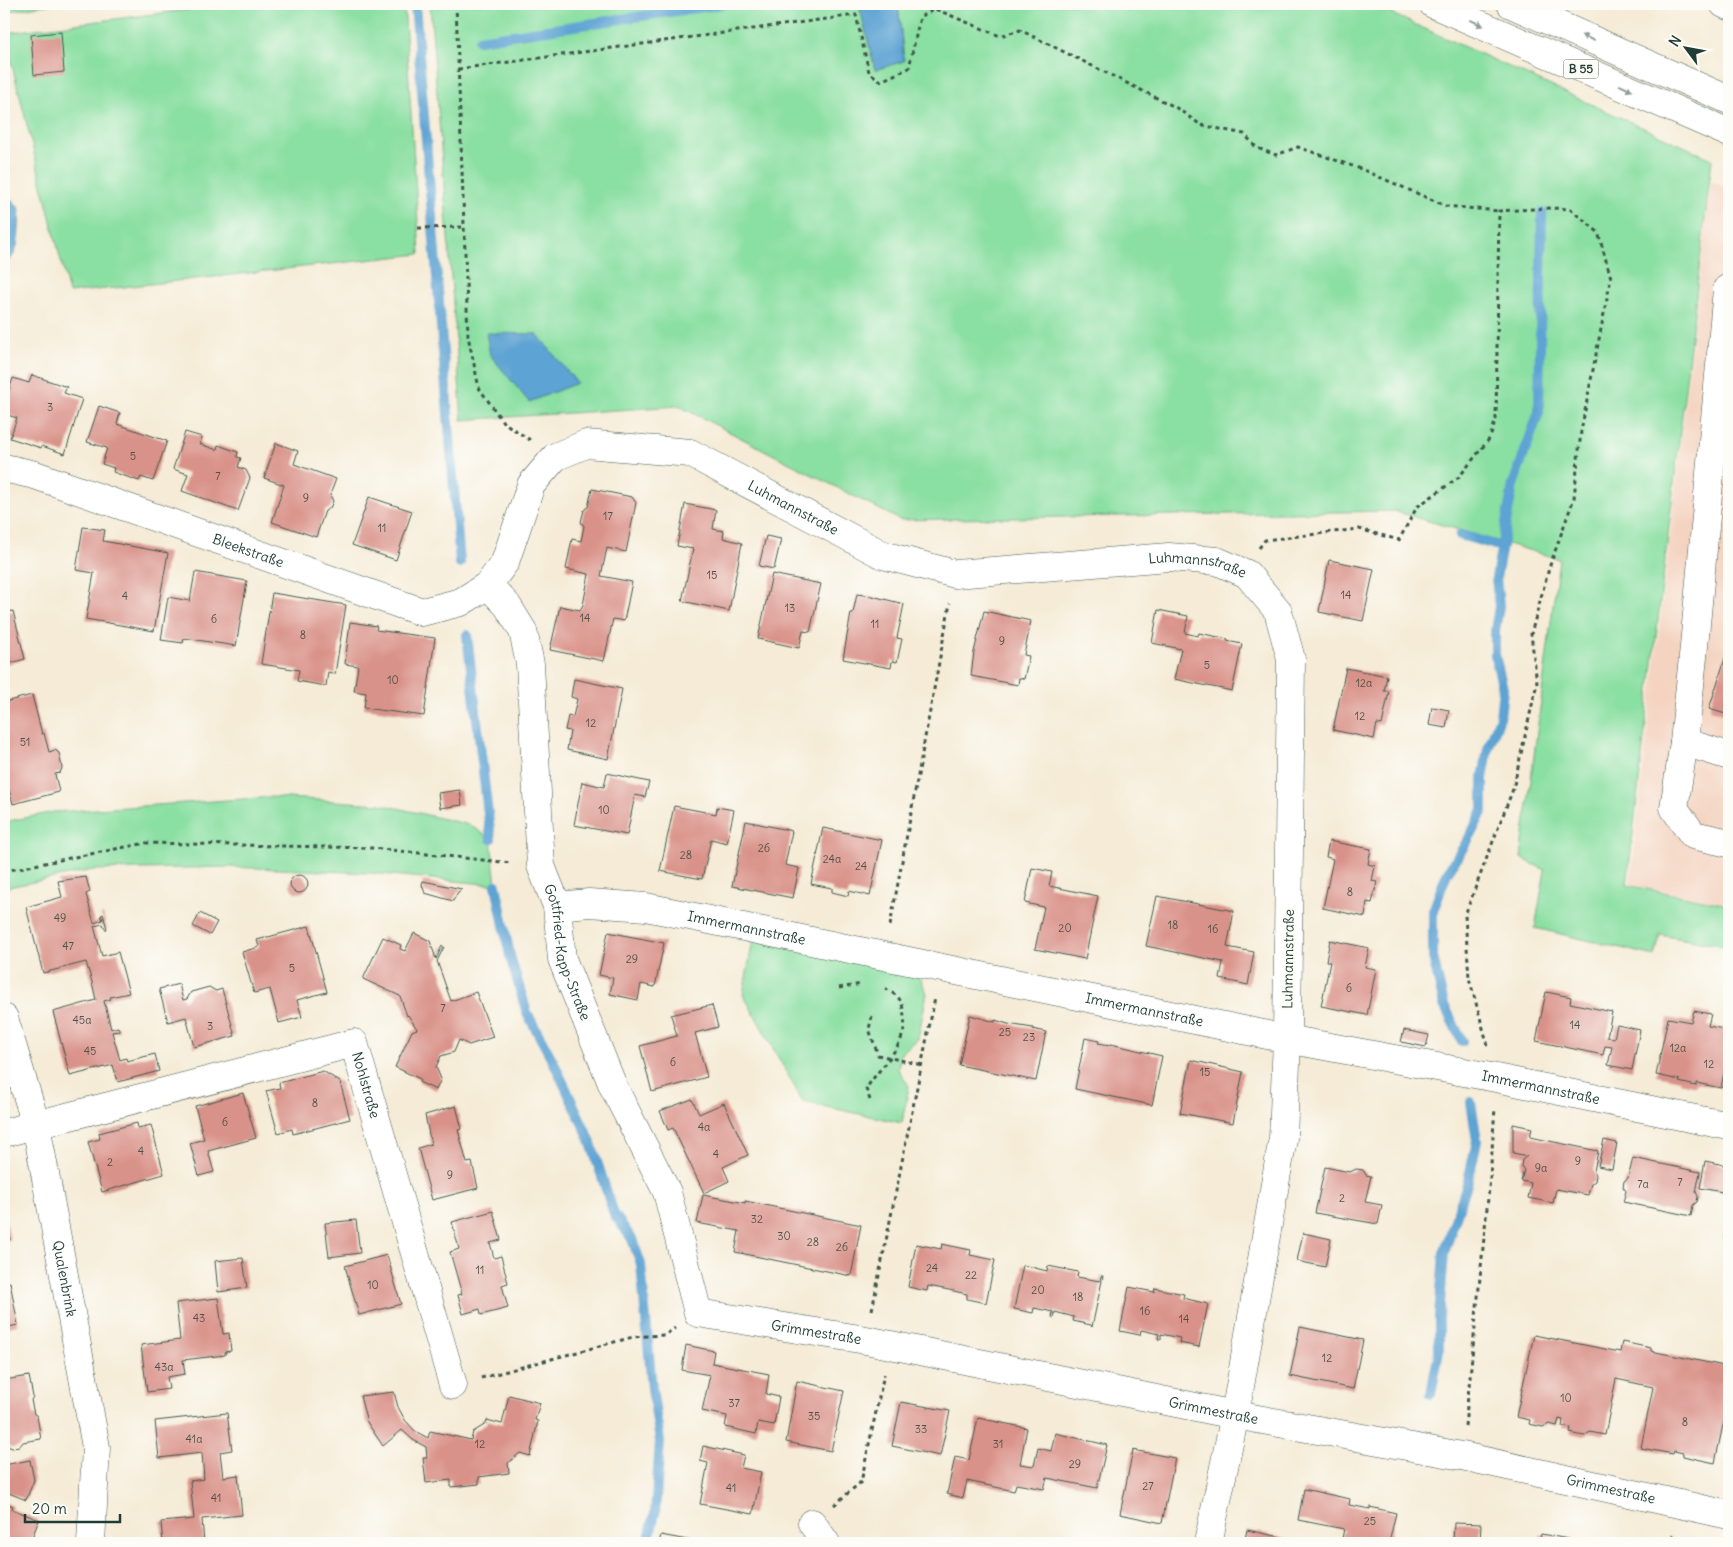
<svg xmlns="http://www.w3.org/2000/svg" width="1733" height="1547" font-family="Delius,sans-serif">
<rect width="100%" height="100%" fill="#fdfcf7"/>
<filter id="ink" filterUnits="userSpaceOnUse"><feTurbulence type="fractalNoise" baseFrequency=".02" numOctaves="2"/><feDisplacementMap in="SourceGraphic" scale="10" xChannelSelector="R" yChannelSelector="G"/><feConvolveMatrix kernelMatrix="1 2 1 2 8 2 1 2 1" color-interpolation-filters="sRGB"/></filter>
<filter id="wash" filterUnits="userSpaceOnUse"><feTurbulence type="fractalNoise" baseFrequency=".0096" numOctaves="4" result="noise"/><feDisplacementMap in="SourceGraphic" scale="20" xChannelSelector="R" yChannelSelector="G"/><feGaussianBlur stdDeviation="1.12" result="paint"/><feColorMatrix in="noise" values="0 0 0 0 0 0 0 0 0 0 0 0 0 0 0 0 0 1.4 0 .05"/><feComposite in="paint" operator="in"/></filter>
<g filter="url(#wash)">
<rect width="100%" height="100%" fill="#f5ebd6"/>
<path fill="#f4d3c0" d="M1711,181l18,8v715l-99,-20z"/>
<path fill="#8adfa2" stroke="#548e6b" d="M4,4h47l-47,8z
M233,4h171l16,250 -351,39 -65,-260z
M430,4h429l16,66 29,-10 -6,-56h472l342,155 -85,726 102,20v42l-69,-12 -5,21 -120,-28 10,-58 -24,-12 38,-299 -165,-48 -494,9 -221,-114 -217,14z
M272,797l108,7 90,21 21,14 5,46 -126,-12 -140,-6 -137,3 -89,18v-66l50,-10z
M753,940l167,37 7,16 -9,46 -17,14 -3,16 11,17 -7,37 -99,-21 -60,-108z"/>
<path fill="#5da3d3" stroke="#3e7084" d="M859,4h39l6,57 -29,9z
M4,201h9l7,8c-2,19 2,45 -16,56z
M486,333l51,1 40,49 -48,19 -39,-47z"/>
<g fill="none" stroke-linecap="round" stroke-linejoin="round">
<path stroke="#5da3d3" stroke-width="10" d="M415,4l45,559
M479,40l244,-36
M1460,535l42,12
M467,635l24,204
M496,885l14,71 17,57 26,48 37,79 24,74 18,25 9,25 11,124 8,53 -5,72 -7,30
M1462,1041l-18,-36 -11,-48v-46l14,-38 21,-33 15,-30v-32l5,-29 12,-32 3,-28 -8,-34v-24l4,-25 -3,-28 17,-93 26,-73 3,-199
M1431,1394l8,-43v-34l5,-64 24,-72 9,-40 -6,-39"/>
</g>
<g id="blocks">
<path fill="#d99289" d="M61,32l3,40 -30,3 -3,-40z
M32,375l35,12 -3,6 18,6 -17,55 -23,-8 -1,2 -31,-10 7,-20 -13,-4v-9l9,-27 16,5z
M99,406l21,7 -3,11 50,17 -14,40 -12,-4 -2,4 -26,-9 1,-4 -12,-4 5,-16 -20,-6z
M185,432l17,5 -2,7 17,6 1,-5 20,7 -1,5 4,1 -3,9 8,3 4,8 -12,33 -56,-20 6,-17 -15,-5z
M276,443l22,8 -4,13 42,15 -6,16 3,6 -3,7 -5,3 -9,26 -44,-15 12,-37 -20,-7z
M592,489l40,8 4,6 -10,49 -19,-4 -6,28 31,6 -8,39 -11,-2 -9,42 -54,-11 10,-44 20,4 3,-5 6,-31 -23,-5 6,-30 9,2 3,-15 -3,-4 3,-12 4,-3z
M369,497l43,14 -16,49 -44,-15z
M685,504l31,6 -3,19 11,2 -1,7 19,5 -13,68 -47,-10 11,-52 -16,-3z
M83,527l22,3 -2,11 65,12 -14,78 -68,-12 8,-46 -18,-3z
M766,536l15,3 -7,30 -15,-3z
M1329,560l45,9 -11,52 -44,-9z
M195,572l52,9 -11,65 -52,-8 -1,5 -22,-3 7,-43 22,4z
M772,574l49,10 -11,48 -7,-1 -4,17 -41,-9z
M272,593l74,12 -11,69 -7,-2 -2,14 -29,-5 2,-11 -38,-6z
M857,594l15,2 32,8 -7,34 5,1 -5,23 -5,-1 -1,7 -48,-9 8,-46h2z
M1158,610l30,6 -3,17 13,3 1,-3 29,6 -1,2 15,3 -10,47 -58,-12 7,-30 -29,-6z
M13,611l12,48 -21,6v-52z
M984,611l47,10 -7,34 5,1 -5,23 -5,-1 -1,7 -47,-9 3,-24z
M350,622l27,4 -1,4 59,8 -11,78 -60,-8 2,-15 -12,-2 4,-25 -13,-2z
M1729,646v69l-20,-6z
M1346,668l41,8 -3,15h5l-7,34 -5,-1 -3,15 -41,-9z
M574,679l48,10 -14,70 -41,-9 3,-19 -5,-1 3,-14 5,1 4,-18 -6,-2z
M32,695l10,39 2,-1 5,19 6,-2 4,3 3,15 -2,5 -5,1 4,18 -46,12 -5,-18 -4,1v-85z
M1432,707l17,3 -3,18 -17,-3z
M607,773l42,9 -4,15 -10,-2 -8,40 -53,-10 8,-43 22,5z
M460,790l2,15 -22,3 -2,-15z
M674,806l42,8 1,-7 17,3 -7,33 -16,-4 -9,40 -42,-8z
M746,821l46,10 -7,34 14,3 -6,30 -61,-12z
M823,828l59,12 -12,56 -21,-5 -1,5 -16,-4v-4l-21,-4z
M1329,841l42,8 -3,15 7,2 -3,15 5,1 -5,21 -5,-1 -2,15 -42,-9 10,-49 -7,-2z
M1032,868l20,4 -3,14 49,10 -13,63 -50,-10 9,-42 -19,-4z
M290 884a9 9 0 1 1 18 0a9 9 0 1 1-18 0Z
M86,877l4,15 -4,2 8,29 9,-3 -2,-5 2,-1 4,15h-2l-2,-5 -9,2 8,30 16,-4 11,41 -19,4 1,2 -7,2 7,28 7,-2 1,2v2l-7,1 8,28 6,-2 1,3 28,-7 4,17 -41,11 -5,-17 -43,11 -17,-64 43,-12 -4,-18 -6,-20 -43,11 -17,-66 36,-10 -4,-16z
M423,881l39,8 -4,3 -5,9 -28,-8 -3,-8z
M1157,896l77,15 -7,36 27,5 -6,33 -28,-6 3,-17 -77,-16z
M200,913l17,9 -7,13 -17,-9z
M309,926l18,66 -30,8 5,17 -23,6 -9,-34 -16,4 -12,-41 17,-5 -2,-7z
M608,932l56,11 -9,44 -14,-3 -3,16 -28,-6 3,-16 -14,-3z
M414,933l16,8 6,18 6,-13 2,1 -7,14 14,40 25,-9 17,45 -24,8 -10,-5 -5,12 -13,4 -5,11 5,12 -5,11 -17,-8 1,-3 -25,-12 17,-36 5,-2 -9,-14 -1,1 -7,-20 -37,-17 20,-42 18,8 -1,4 5,2z
M1330,940l39,8 -4,19 11,2 -9,46 -46,-9 9,-44 -4,-1z
M179,984l4,16 4,-1 4,-7 18,-5 7,4 6,-2 13,47 -41,11 -8,-30 -18,5 -9,-33z
M1546,992l25,5 -1,6 42,9 -5,25 7,1 3,-13 23,5 -8,40 -24,-5 4,-18 -7,-1 -2,9 -67,-14z
M712,1005l6,22 -23,6 12,44 -55,15 -12,-46 37,-10 -6,-21z
M1694,1011l17,3 -3,12 21,4v15l-8,43 -25,-5v3l-17,-4 1,-2 -24,-5 12,-57 23,4z
M970,1015l25,7v-2l13,4 25,4v1l13,3 -10,49 -77,-16z
M1404,1030l25,5 -3,12 -25,-5z
M1085,1038l14,3 -1,2 12,2 1,-1 51,12 -10,49 -77,-16z
M1191,1060l52,12 -10,51 -53,-10z
M323,1071l17,11 10,37 -57,15 -1,-5 -14,4 -12,-42 14,-3 -1,-5z
M243,1093l13,45 -48,13 6,21 -15,4 -9,-33 14,-4 -9,-33z
M692,1099l7,15 25,-11 24,52 -25,12 6,14 -25,12 -31,-65 -5,2 -8,-19z
M456,1106l6,23 -4,1 9,33 5,-1 6,26 -46,12 -14,-52 13,-4 -6,-29z
M137,1123l1,5 13,-3 13,49 -62,18 -14,-50 12,-3 -1,-6z
M1513,1124l19,4 -2,9 68,14 -4,20 2,4 -1,6 -4,3 -3,11 -32,-6 -3,14 -25,-5 3,-15 -10,-2 3,-11 -3,-4 1,-6 5,-4 -14,-3z
M1604,1140l13,3 -5,26 -14,-3z
M1633,1158l67,14 -4,20 2,4 -1,6 -4,3 -2,11 -68,-14 3,-11 -3,-4 1,-6 4,-3z
M1705,1161l24,5 -1,27 -28,-5z
M1325,1167l25,5 6,-3 7,1 3,5 5,1 -6,26 17,3 -4,19 -63,-11z
M703,1195l42,8v-2l116,24 -10,51 -116,-24 4,-21 -42,-8z
M1729,1200v44l-4,-5 3,-28 -3,-4 2,-5z
M493,1211l8,29 -11,3 4,15 7,-2 7,27 -6,2 6,23 -27,7 -1,-6 -17,5 -5,-19 4,-1 -12,-42 9,-3 -7,-27z
M5,1214l5,26 -6,1v-26z
M356,1220l4,33 -31,4 -4,-34z
M1303,1233l28,6 -6,28 -28,-6z
M916,1244l25,5 1,-5 14,3 15,3 -1,5 25,5 -9,43 -19,-4v-5l-18,-4 -21,-4 -1,5 -19,-4z
M387,1255l14,49 -42,11 -14,-49z
M243,1258l4,30 -29,4 -3,-31z
M1023,1265l24,6 1,-5 30,6 -1,5 23,4 1,-5h2l-11,51 -1,-2 -18,-4 1,-4 -19,-5 -1,6 -2,-1 1,-5 -19,-4 -1,5 -19,-4z
M10,1282l8,43 -14,3v-45z
M1129,1287l25,5 1,-4 29,6 -1,4 25,6 -9,43 -20,-4 1,-5 -19,-4v5h-3l1,-5 -18,-4 -1,5 -20,-4z
M218,1298l5,36 6,-1 2,18 -6,1v3l-42,5 2,14 -18,3 2,12 -22,3 -6,-47 39,-5 -4,-37z
M1300,1327l63,13 -10,49 -63,-13z
M1534,1335l86,17 2,-10 29,6v3l78,16v29l-14,67 -32,-7v-3l-9,-2 -1,3 -32,-6 12,-61 -37,-8 -11,56 -15,-3 -6,4 -14,-3 1,-5 -9,-1 1,-7 -4,-1 -2,7 -8,-2 -6,3 -14,-3 1,-4 -14,-3z
M686,1345l28,6 -2,12 57,11 -3,20 13,3 -5,28 -16,-3 -2,12 -31,-7 2,-11 -25,-5 8,-36 -28,-5z
M29,1376l4,21 -2,3 3,14 3,2 4,23 -18,3 -4,5 -7,1 -6,-3h-2v-65z
M797,1381l47,10 -13,60 -45,-9z
M394,1392l4,15 7,13 10,11 13,7 2,-7 41,9 2,-8 13,-8 1,-4 15,4 7,-29 31,8 -5,17 3,1 -8,35 -10,-3 -12,10 1,10 -30,4v7l-28,3v-7l-25,3 -3,-25h4l-1,-11 -13,-7 -11,-10 -19,16 -16,-24 -7,-26z
M901,1402l49,9 -10,45 -48,-10z
M227,1413l5,37 -12,2 3,25 15,-2 4,40 -40,4 2,24h-41l-2,-21 33,-3 -4,-38 14,-2 -2,-26 -43,5 -4,-37z
M978,1418l49,10 -7,36 14,2 4,-18 13,3 4,-18 52,12 -10,43 -50,-10 -3,11 -28,-5 -2,7 -47,-10 -4,17 -16,-4 8,-37 14,3z
M703,1446l41,9 -3,13 20,4 -8,42 -53,-10 8,-41 -8,-2z
M1133,1450l42,8 -13,65 -42,-9z
M30,1460l4,20 -8,20 -22,-9v-26z
M1304,1489l46,10 -1,6 21,4v-2l26,6 -7,30h-48l3,-14 -46,-9z
M4,1502l9,4 -1,3 27,11 -9,23h-26z
M1454,1523l27,1 -1,19h-27z
M1247,1530l48,10 -1,3h-50z
M1541,1534l44,8v-1l9,2h-55z
M661,1535l37,7v1h-39z"/>
</g>
</g>
<g filter="url(#ink)">
<use href="#blocks" fill-opacity="0" stroke="#3f574c" stroke-width="1"/>
<g fill="none" stroke-linecap="round" stroke-linejoin="round">
<g stroke="#3f574c" stroke-width="29">
<g id="minor">
<path d="M1724,4l5,2"/>
<path d="M1729,288l-2,1 -34,368 -9,85 45,14"/>
<path id="s1" d="M4,468l31,7 387,137 39,-10 27,-17 17,-23 26,-77 24,-28 31,-13 104,9 193,102 72,19 214,-17 48,4 30,13 31,37 13,48 -4,380 -4,99 -48,277 -27,128"/>
<path id="s2" d="M488,585l19,20 16,26 7,33 11,202 16,40 5,53 51,127 54,106 31,121 168,27 369,75 227,41 267,59"/>
<path d="M1684,742l-10,66 19,27 36,8"/>
<path id="s3" d="M557,906l32,-3 57,4 641,132 209,39 233,48"/>
<path id="s4" d="M4,1018l32,107 60,322 -5,96"/>
<path id="s5" d="M4,1133l350,-90 99,342"/>
<path d="M812,1523l14,20"/>
</g>
</g>
<g stroke="#3f574c" stroke-width="29">
<path id="major" d="M1433,4l296,129
M1511,4l218,96"/>
</g>
<path stroke="#3f574c" stroke-width="3" stroke-dasharray="4 4" stroke-linecap="butt" d="M456,4l12,332 11,52 24,34 27,18
M458,69l398,-54 13,57 12,9 28,-13 11,-51 15,-8 65,27 20,-6 155,77 26,18 43,9 13,14 19,7 22,-8 63,22 85,37 53,5
M418,228l46,-1
M1259,548l6,-8 94,-11 40,11 18,-33 42,-30 31,-39 6,-19 3,-208 52,-3 19,1 28,23 13,46 -30,153 -7,67 -25,70 -18,66 6,49 -24,106 -48,126 4,63 19,68
M4,871l142,-28 226,5 139,15
M890,926l60,-323
M839,988l23,-4
M872,1016l-3,13 9,26 44,10
M870,1100l-4,-11c14,-24 46,-46 37,-78 0,-3 -1,-9 -3,-11 -3,-5 -11,-9 -15,-12
M872,1310l63,-312
M481,1378l152,-41 32,-2 10,-7
M1465,1426l25,-248 5,-70
M834,1505l27,-23 23,-108
M1671,1543l2,-9"/>
<use href="#minor" stroke="#fff" stroke-width="28"/>
<use href="#major" stroke="#fff" stroke-width="28"/>
</g>
<defs><path id="oneway-solid" d="M-6-.8H1V-3.2L6.5 0L1 3.2V.8H-6Z" transform="scale(1.25)"/></defs>
<g fill="#8f9e9a">
<use href="#oneway-solid" transform="translate(1477 23) rotate(24)"/>
<use href="#oneway-solid" transform="translate(1588 38) rotate(-156)"/>
<use href="#oneway-solid" transform="translate(1626 88) rotate(24)"/>
</g>
</g>
<g text-anchor="middle" stroke-width="5" stroke-linejoin="round" paint-order="stroke">
<g font-size="11" fill="#4e5249">
<text x="50" y="411">3</text>
<text x="133" y="460">5</text>
<text x="218" y="480">7</text>
<text x="306" y="502">9</text>
<text x="608" y="520">17</text>
<text x="382" y="532">11</text>
<text x="712" y="579">15</text>
<text x="1346" y="599">14</text>
<text x="125" y="600">4</text>
<text x="790" y="612">13</text>
<text x="585" y="622">14</text>
<text x="214" y="623">6</text>
<text x="875" y="628">11</text>
<text x="303" y="639">8</text>
<text x="1002" y="645">9</text>
<text x="1207" y="669">5</text>
<text x="393" y="684">10</text>
<text x="1364" y="687">12a</text>
<text x="1360" y="720">12</text>
<text x="591" y="727">12</text>
<text x="25" y="746">51</text>
<text x="604" y="814">10</text>
<text x="764" y="852">26</text>
<text x="686" y="859">28</text>
<text x="832" y="863">24a</text>
<text x="861" y="870">24</text>
<text x="1350" y="896">8</text>
<text x="60" y="922">49</text>
<text x="1173" y="929">18</text>
<text x="1065" y="932">20</text>
<text x="1213" y="933">16</text>
<text x="68" y="950">47</text>
<text x="632" y="963">29</text>
<text x="292" y="972">5</text>
<text x="1349" y="992">6</text>
<text x="443" y="1012">7</text>
<text x="82" y="1024">45a</text>
<text x="1575" y="1029">14</text>
<text x="210" y="1030">3</text>
<text x="1005" y="1036">25</text>
<text x="1029" y="1041">23</text>
<text x="1678" y="1052">12a</text>
<text x="90" y="1055">45</text>
<text x="673" y="1066">6</text>
<text x="1709" y="1068">12</text>
<text x="1205" y="1076">15</text>
<text x="315" y="1107">8</text>
<text x="225" y="1126">6</text>
<text x="704" y="1131">4a</text>
<text x="141" y="1155">4</text>
<text x="716" y="1158">4</text>
<text x="1578" y="1165">9</text>
<text x="110" y="1166">2</text>
<text x="1541" y="1172">9a</text>
<text x="450" y="1179">9</text>
<text x="1680" y="1186">7</text>
<text x="1643" y="1188">7a</text>
<text x="1342" y="1202">2</text>
<text x="757" y="1223">32</text>
<text x="784" y="1240">30</text>
<text x="813" y="1246">28</text>
<text x="842" y="1251">26</text>
<text x="932" y="1272">24</text>
<text x="480" y="1274">11</text>
<text x="971" y="1279">22</text>
<text x="373" y="1289">10</text>
<text x="1038" y="1294">20</text>
<text x="1078" y="1301">18</text>
<text x="1145" y="1315">16</text>
<text x="199" y="1322">43</text>
<text x="1184" y="1323">14</text>
<text x="1327" y="1362">12</text>
<text x="164" y="1371">43a</text>
<text x="1566" y="1402">10</text>
<text x="734" y="1407">37</text>
<text x="814" y="1420">35</text>
<text x="1685" y="1426">8</text>
<text x="921" y="1433">33</text>
<text x="194" y="1443">41a</text>
<text x="480" y="1448">12</text>
<text x="998" y="1448">31</text>
<text x="1075" y="1468">29</text>
<text x="1148" y="1490">27</text>
<text x="731" y="1492">41</text>
<text x="216" y="1502">41</text>
<text x="1370" y="1525">25</text>
</g>
<rect fill="#fdfcf7" stroke="#62766e" stroke-width="1" x="1563.5" y="59.5" width="35" height="19" rx="4"/>
<g font-size="12" font-weight="bold" fill="#1f3d34">
<text x="1581" y="73">B 55</text>
</g>
<g font-size="14" fill="#1f3d34" stroke="#fdfcf7">
<text dy="5" stroke="none"><textPath href="#s1" startOffset="916">Luhmannstraße</textPath></text>
<text dy="5" stroke="none"><textPath href="#s1" startOffset="258">Bleekstraße</textPath></text>
<text dy="5" stroke="none"><textPath href="#s1" startOffset="1336">Luhmannstraße</textPath></text>
<text dy="5" stroke="none"><textPath href="#s3" startOffset="192">Immermannstraße</textPath></text>
<text dy="5" stroke="none"><textPath href="#s2" startOffset="385">Gottfried-Kapp-Straße</textPath></text>
<text transform="translate(1288 959) rotate(-89)" y="5">Luhmannstraße</text>
<text dy="5" stroke="none"><textPath href="#s3" startOffset="598">Immermannstraße</textPath></text>
<text dy="5" stroke="none"><textPath href="#s5" startOffset="405">Nohlstraße</textPath></text>
<text dy="5" stroke="none"><textPath href="#s3" startOffset="1002">Immermannstraße</textPath></text>
<text dy="5" stroke="none"><textPath href="#s4" startOffset="268">Qualenbrink</textPath></text>
<text dy="5" stroke="none"><textPath href="#s2" startOffset="891">Grimmestraße</textPath></text>
<text dy="5" stroke="none"><textPath href="#s2" startOffset="1296">Grimmestraße</textPath></text>
<text dy="5" stroke="none"><textPath href="#s2" startOffset="1701">Grimmestraße</textPath></text>
</g>
</g>
<rect width="1733" height="1547" fill="none" stroke="#fdfcf7" stroke-width="20"/>
<g transform="translate(1686 48) rotate(302)" stroke="#fdfcf7" stroke-width="4" paint-order="stroke">
<path d="M0-4L9 19L0 12L-9 19Z" fill="#1f3d34"/>
<text y="-8" font-size="14" font-weight="bold" text-anchor="middle" fill="#1f3d34">N</text>
</g>
<path d="M25 1514v8h95v-8" fill="none" stroke="#1f3d34" stroke-width="2.5"/>
<text x="32" y="1514" font-size="15" fill="#1f3d34" stroke="#fdfcf7" stroke-width="4" paint-order="stroke">20 m</text>
</svg>
